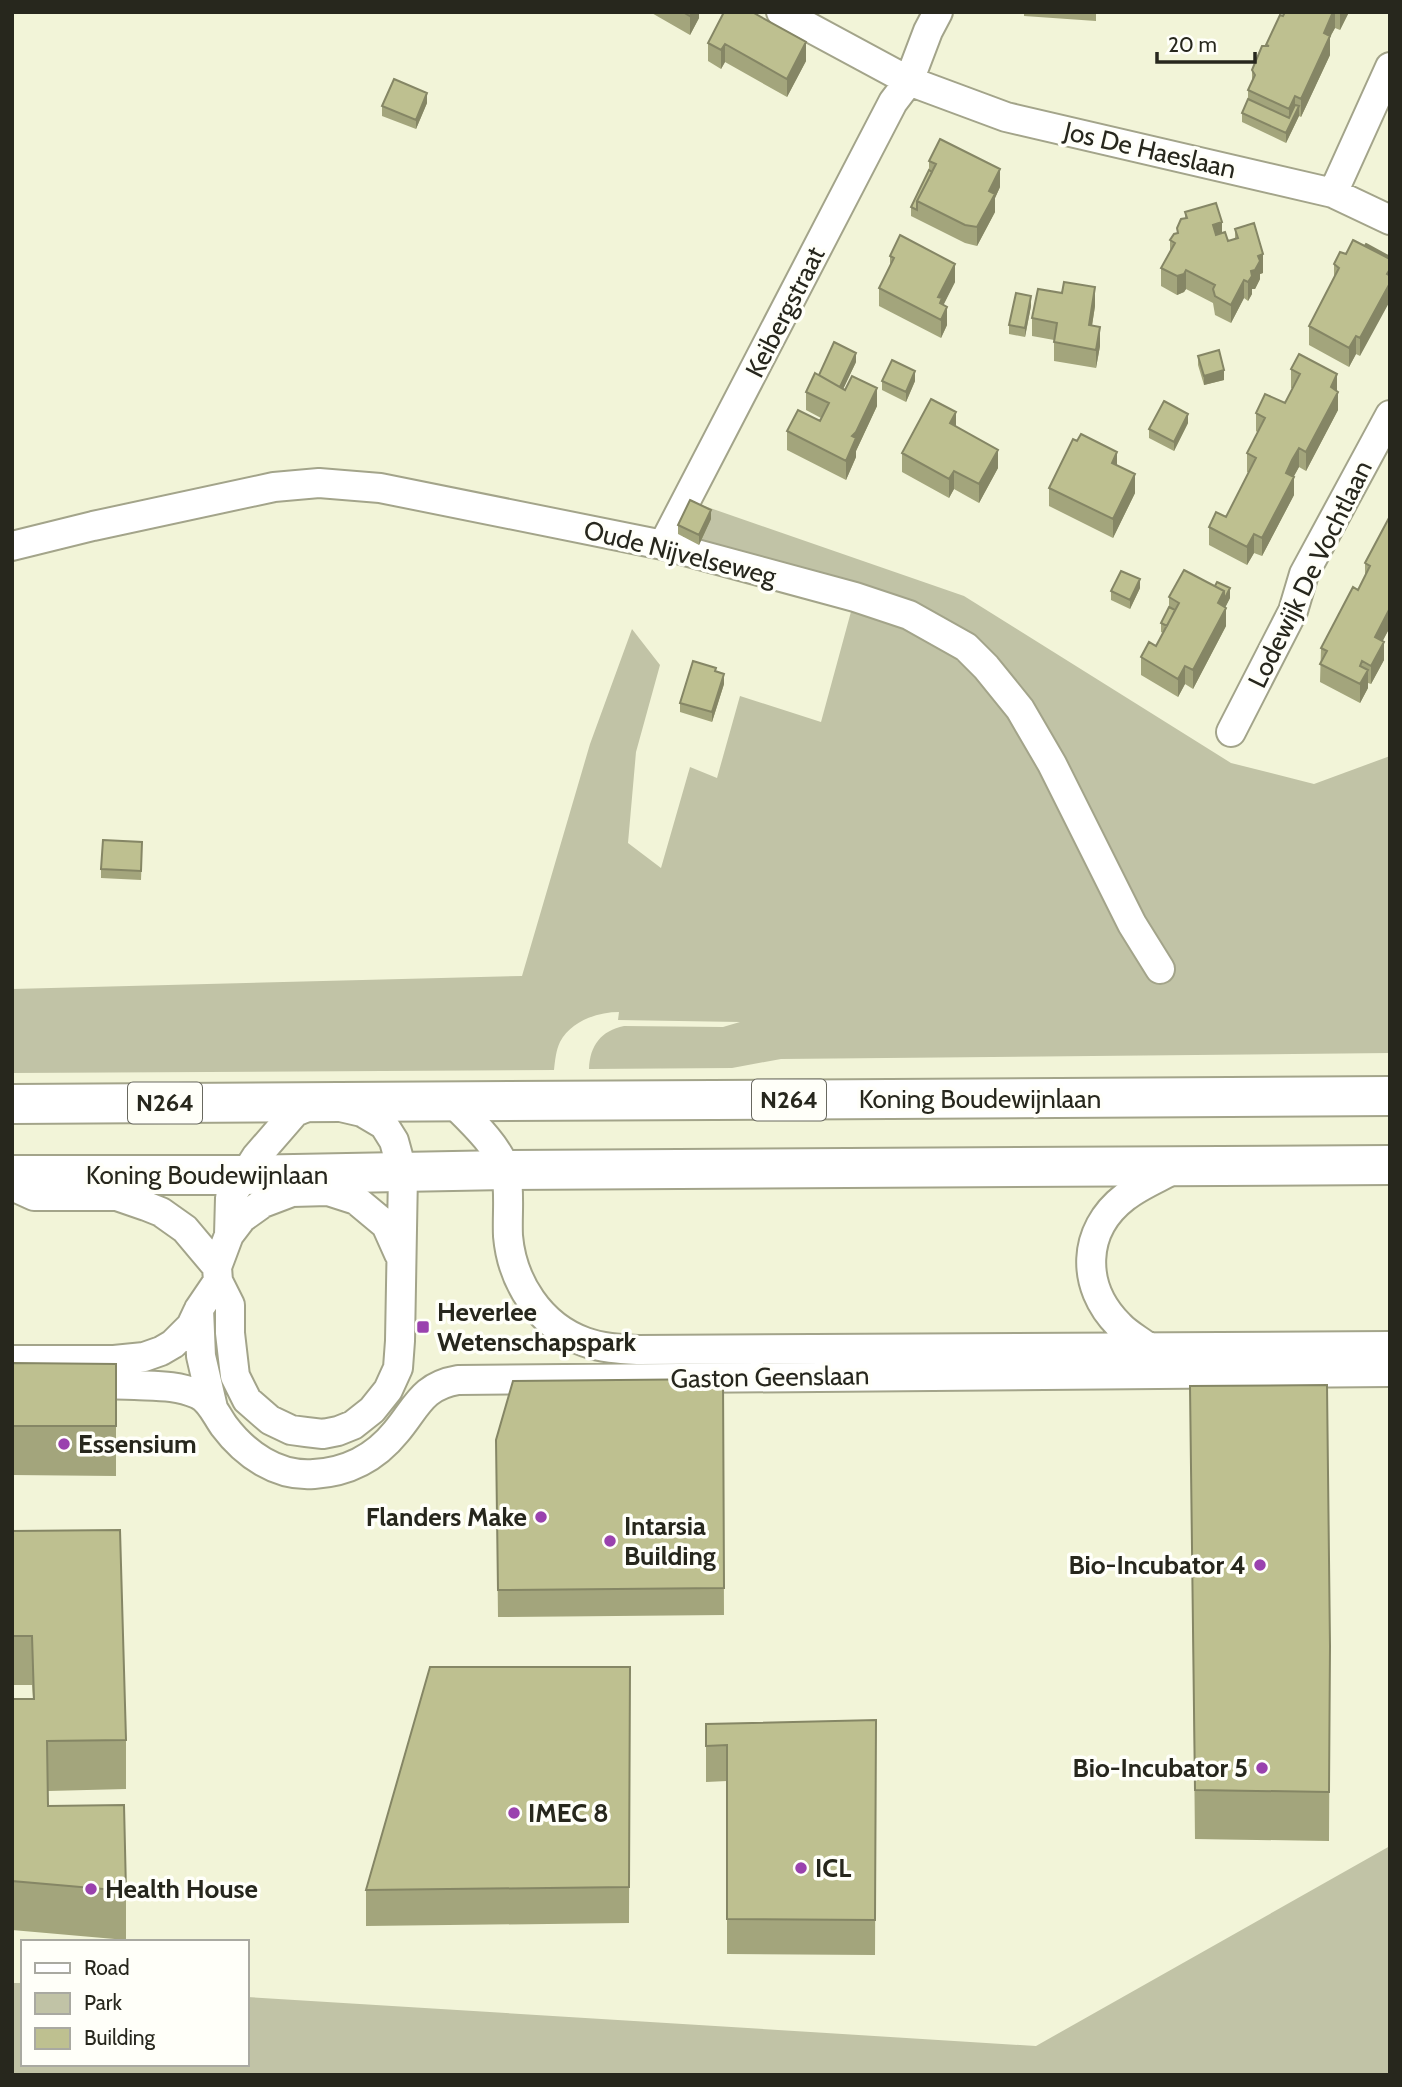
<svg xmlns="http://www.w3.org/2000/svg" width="1402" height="2087" font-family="Cabin,sans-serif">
<rect width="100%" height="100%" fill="#f2f4d8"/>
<path fill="#c1c3a6" d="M687,500l277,96 267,167 83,21 76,-28v297l-609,6 -49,9 -143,1c1,-24 12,-38 35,-43l99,1 17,-5 -122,-2 1,-8c-21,0 -48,9 -59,30 -4,8 -5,19 -6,28l-542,3v-84l510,-13 68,-232 42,-115 28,36 -24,87 -8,91 33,25 29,-101 27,11 23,-82 81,26 34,-125 -192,-52z
M1390,1846v229h-1378v-92h11v81h224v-67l789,49z"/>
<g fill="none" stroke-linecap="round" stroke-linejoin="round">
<g stroke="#a3a48a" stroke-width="32">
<path id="minor" d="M781,12l128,69 97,36 327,76 57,27
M1333,193l57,-126
M663,545l230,-443 16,-21 19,-50 10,-19
M12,546l81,-20 181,-39 45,-4 61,5 283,57 192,52 54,18 57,32 20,20 34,42 32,55 80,160 28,45
M1231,732l62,-121 11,-37 86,-159
M451,1101c18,18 49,46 55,71 4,20 1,43 2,64 4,46 32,90 77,106 16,6 35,7 53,8l752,-4
M319,1102l43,10 22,13 10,16 9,33 -3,167 -2,27 -10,22 -16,20 -19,15 -15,6 -15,3 -17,-2 -15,-2 -21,-10 -23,-20 -12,-24 -5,-43v-28l-12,-24 -1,-14 12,-32 1,-37 26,-41 39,-45z
M12,1186l22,10h83l29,10 15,6 24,17 32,38
M229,1235l13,-17 21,-15 29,-11 36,-1 28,9 30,25 13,29
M199,1309l2,47 12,52
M1149,1348c-10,-8 -22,-14 -30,-23 -39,-39 -37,-95 6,-128 15,-12 36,-20 53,-30
M12,1360h102l30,-3 17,-6 12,-7 18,-18 8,-17 19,-28
M12,1385c41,0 82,-2 123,0 21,1 42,0 62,9 13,5 19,21 27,32 21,28 53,51 90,48 33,-2 61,-16 82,-42 21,-25 26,-46 62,-52l932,-8"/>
</g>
<g stroke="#a3a48a" stroke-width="42">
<path id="trunk" d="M12,1104l1378,-8
M12,1175h231l263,-5 884,-5"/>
</g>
<use href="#minor" stroke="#fff" stroke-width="28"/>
<use href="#trunk" stroke="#fff" stroke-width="38"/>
</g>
<path fill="#a3a57c" d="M650,12h49v6l-9,17z
M754,12l52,49 -19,36 -62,-35 -4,7 -13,-8v-18z
M1024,12h72v9l-72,-5z
M1285,12h64l-9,18 -5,-2 -5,9v18l-29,62 -2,-1 -13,27 -44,-21v-9l6,-14v-9l4,-9v-11l14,-24z
M427,103l-11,26 -34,-13v-10z
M929,161l71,26 -5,11v14l-18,34 -12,-3 -54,-27v-9l18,-37z
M1185,212l37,21 6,8 7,-2v-10l28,44 -3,1v5l-5,10h-3v5l-4,7 -4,-3 -13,25 -16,-8 -2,-12 -27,-14 -2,3 -7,3 -16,-9v-18l9,-17v-11l7,-7v-5l8,-10z
M1365,246l-5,110 -4,-2 -7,13 -40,-22v-19l25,-47v-15l12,-10z
M890,256l65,26 -12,23 4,20 -6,13 -62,-32v-18l11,-22z
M1031,306l-6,31 -16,-3v-9z
M1095,306l-3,20 8,20 -4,22 -42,-7v-21l-22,-4v-18z
M1198,356l26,24 -20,5 -6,-20z
M856,362l-13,27 34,17 -21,45v6l-10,23 -59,-30v-19l33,-10 1,-3 -15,-8v-18l13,-17z
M1291,369l46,22 1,19 -32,61 -7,-4 -6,10 1,18 -32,61 -8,-3 -7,12 -38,-20v-18l17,-10 23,-44 -2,-1v-19l11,-20 -2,-2v-18l29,-10 8,-14 -2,-1z
M882,381h33l-9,21 -24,-12z
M1188,423l-14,28 -25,-13v-9z
M956,427l42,41 -19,35 -25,-14 -5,9 -47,-26v-19z
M1117,465l18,28 -22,45 -64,-32v-18z
M1390,516v113h-1l-7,12 2,19 -13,24 -3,-1v5l-8,15 -40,-21 1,-34 37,-58 7,-14v-13z
M711,519l-12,26 -21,-11v-9z
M1140,588l-10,21 -19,-9v-9z
M1169,597l61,1 -5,9 1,19 -33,63 -8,-5 -7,13 -37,-22v-18l15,-11 7,-13 -2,-1v-9l8,-16z
M716,672l8,12 -12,38 -32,-10v-9z
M142,852l-1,28 -40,-2v-9z
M12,1363l104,1v112l-104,-1z
M723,1379l1,236 -226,2 -2,-177z
M1190,1386l140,260 -1,195 -134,-2z
M12,1531l114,209v49l-78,2v15l78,85v49l-114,-10v-231h21l-1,-14h-20z
M630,1667l-1,256 -263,3v-36z
M876,1720l-1,235 -148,-1v-173l-21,1v-58z"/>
<path fill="#858665" d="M692,12h7v6l-9,17v-19z
M1333,12h2v16l-5,9v18l-29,62v-18l23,-66z
M1340,12h9l-9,18z
M806,42v19l-19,36v-18z
M725,44v18l-4,7v-19z
M427,93v10l-11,26v-9z
M1295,96v18l4,-8v10l-13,27v-10l3,-7v-17z
M1000,169v18l-5,11v14l-18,34v-19l12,-36z
M1222,222v19l-9,2v-18z
M1263,254v19l-3,1v5l-5,10h-3v5l-4,7v-19l3,-11 7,-15z
M1390,263v38l-30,55v-18z
M955,264v18l-13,26v9l-2,4 -2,-24z
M1186,270v19l-2,3 -7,3v-19z
M1244,280v18l-13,25v-18z
M1095,287v19l-6,38v-19z
M1031,296v10l-6,31v-9z
M947,307v18l-6,13v-18z
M1100,327v19l-4,22v-18z
M1356,336v18l-7,13v-19z
M856,353v9l-19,40v-9z
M1224,370v10l-20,5v-9z
M915,371v10l-9,21v-10z
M1337,374v18l-6,-5z
M877,388v18l-21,45v6l-10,23v-19l6,-25z
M1338,392v18l-32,61v-19z
M956,412v19l-6,-8z
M1188,414v9l-14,28v-9z
M1299,448v19l-13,24v-18z
M998,450v18l-19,35v-19z
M1117,452v18l-5,-7z
M954,471v18l-5,9v-19z
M1135,474v19l-22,45v-19z
M1294,477v18l-32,61v-18z
M711,510v9l-12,26v-10z
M1254,534v19l-7,12v-18z
M1140,579v9l-10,21v-9z
M1230,588v10l-6,12v-10z
M1224,591v19l-6,-7z
M1226,608v18l-33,63v-19z
M1389,610v19l-14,27v-19z
M1384,642v18l-13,24v-18z
M1185,666v18l-7,13v-18z
M1368,670v18l-8,15v-19z
M724,674v10l-12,38v-10z"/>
<path fill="#bec090" stroke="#858665" stroke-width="2" d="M683,12h9l-2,4z
M724,12h28l54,30 -19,37 -62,-35 -4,6 -13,-7z
M1285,12h48l-9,21 6,3 -29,63 -6,-3 -6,13 -41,-19 7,-15 -3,-5 10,-24h7l-3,-1 14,-30 3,1z
M394,79l33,14 -11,27 -34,-14z
M1248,99l41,19 6,-13 4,1 -13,27 -44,-20z
M940,139l60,30 -11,22 6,3 -18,33 -12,-2 -48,-24 19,-37 -7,-3z
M929,170l3,2 -15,29v9l-6,-3z
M1216,203l6,19 -9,3 3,10 9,-3 3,9 10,-3 -3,-9 19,-6 9,31 -5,2 2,5 -5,9 -4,1 1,5 -4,6 -4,-2 -13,25 -16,-9 -2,-7 2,-4 -29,-15 -2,4 -7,2 -16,-8 14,-25 -5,-3 4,-6 4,-1 -1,-5 4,-9 6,-1 -2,-6z
M900,235l55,29 -17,33 4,1 -2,5 7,4 -6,13 -62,-32 15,-30 -4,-2z
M1353,240l37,19v10l-3,5 3,2v7l-30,55 -4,-2 -7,12 -40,-22 30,-58 -5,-4 6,-12 6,2z
M1366,244l24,13v2l-25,-13z
M1064,282l31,5 -6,38 11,2 -4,23 -42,-8 3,-19 -25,-5 6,-29 24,4z
M1016,293l15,3 -6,32 -16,-3z
M834,342l22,11 -16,34 -21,-12z
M1219,350l5,20 -20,6 -6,-20z
M1299,354l38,20 -6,13 7,5 -32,60 -7,-4 -7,12 -6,13 8,4 -32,61 -8,-4 -7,13 -38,-20 7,-15 10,5 30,-59 -9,-5 18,-35 -9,-5 9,-19 20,9 15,-29 -9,-5z
M892,360l23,11 -9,21 -24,-11z
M815,373l30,17 7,-14 25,12 -21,44 -4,4 4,2 -10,23 -59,-30 11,-21 22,11 9,-18 -23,-11z
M931,399l25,13 -6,11 48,27 -19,34 -25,-13 -5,8 -47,-26z
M1164,401l24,13 -14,28 -25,-13z
M1081,434l36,18 -5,11 23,11 -22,45 -64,-31 24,-49 4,2z
M690,500l21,10 -12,25 -21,-10z
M1390,516v95l-1,-1 -14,27 9,5 -13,24 -9,-5 -2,5 8,4 -8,14 -40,-20 7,-13 -6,-3 32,-61 5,3 12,-24 -5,-3z
M1184,570l40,21 -6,12 8,5 -33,62 -8,-4 -7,13 -37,-22 8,-15 7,4 23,-43 -10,-6z
M1121,571l19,8 -10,21 -19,-9z
M1217,582l13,6 -6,12v-9l-9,-5z
M1169,607l6,3 -8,16 -6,-3z
M693,661l23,7 -1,3 9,3 -12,38 -32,-9z
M103,840l39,2 -1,29 -40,-2z
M12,1363l104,1v62h-104z
M723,1379l1,209 -226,2 -2,-150 17,-59z
M1327,1385l3,261 -1,146 -134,-2 -5,-404z
M120,1530l6,210 -79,1 1,65 76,-1 2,86 -114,-10v-182h22l-2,-63h-20v-105z
M430,1667h200l-1,220 -263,3z
M876,1720l-1,200 -148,-1v-174l-21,1v-22z"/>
<g fill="#9a42ae" stroke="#fffff9" stroke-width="2.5">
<rect x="416" y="1320" width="14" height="14" rx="3.5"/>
<circle cx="64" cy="1444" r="7"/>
<circle cx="541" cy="1517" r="7"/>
<circle cx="610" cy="1541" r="7"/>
<circle cx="1260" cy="1565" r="7"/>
<circle cx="1262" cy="1768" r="7"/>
<circle cx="514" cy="1813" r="7"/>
<circle cx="801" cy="1868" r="7"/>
<circle cx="91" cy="1889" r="7"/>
</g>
<g text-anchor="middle" stroke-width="7" stroke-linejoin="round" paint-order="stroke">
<g fill="#fffff9" stroke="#68685f" stroke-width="2">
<rect x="752" y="1079.5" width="74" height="41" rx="5"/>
<rect x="128" y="1082.5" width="74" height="41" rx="5"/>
</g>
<g font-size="24" font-weight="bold" fill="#27271d">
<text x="789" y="1108">N264</text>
<text x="165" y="1111">N264</text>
</g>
<g font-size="26" fill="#27271d" stroke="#fffff9">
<text transform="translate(1150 150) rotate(13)" y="9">Jos De Haeslaan</text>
<text transform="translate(785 312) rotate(-63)" y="9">Keibergstraat</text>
<text transform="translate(680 553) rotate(14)" y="9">Oude Nijvelseweg</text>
<text transform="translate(1310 574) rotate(-64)" y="9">Lodewijk De Vochtlaan</text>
<text x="980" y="1108">Koning Boudewijnlaan</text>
<text x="207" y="1184">Koning Boudewijnlaan</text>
<text transform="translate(770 1377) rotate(-1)" y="9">Gaston Geenslaan</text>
</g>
<g font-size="26" font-weight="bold" fill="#27271d" stroke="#fffff9" text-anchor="start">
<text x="437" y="1321">Heverlee<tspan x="437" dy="30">Wetenschapspark</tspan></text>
<text x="78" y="1453">Essensium</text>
<text x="527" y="1526" text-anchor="end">Flanders Make</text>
<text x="624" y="1535">Intarsia<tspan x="624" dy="30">Building</tspan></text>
<text x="1246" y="1574" text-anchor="end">Bio-Incubator 4</text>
<text x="1248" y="1777" text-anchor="end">Bio-Incubator 5</text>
<text x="528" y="1822">IMEC 8</text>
<text x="815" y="1877">ICL</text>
<text x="105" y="1898">Health House</text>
</g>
</g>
<rect width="1402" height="2087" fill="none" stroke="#27271d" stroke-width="28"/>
<rect x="21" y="1940" width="228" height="126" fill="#fffff9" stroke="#a9a9a1" stroke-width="2"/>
<rect x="35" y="1963" width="35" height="10" fill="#ffffff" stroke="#a9a9a1" stroke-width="2"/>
<text x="84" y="1975" font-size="21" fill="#27271d">Road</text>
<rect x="35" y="1993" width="35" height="21" fill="#c1c3a6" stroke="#a9a9a1" stroke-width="2"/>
<text x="84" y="2010" font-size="21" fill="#27271d">Park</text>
<rect x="35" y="2028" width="35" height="21" fill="#bec090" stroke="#a9a9a1" stroke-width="2"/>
<text x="84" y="2045" font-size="21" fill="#27271d">Building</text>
<path d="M1157 52v10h98v-10" fill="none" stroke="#27271d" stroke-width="3.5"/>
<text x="1168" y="52" font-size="21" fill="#27271d" stroke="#fffff9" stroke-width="5" paint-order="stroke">20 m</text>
</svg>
